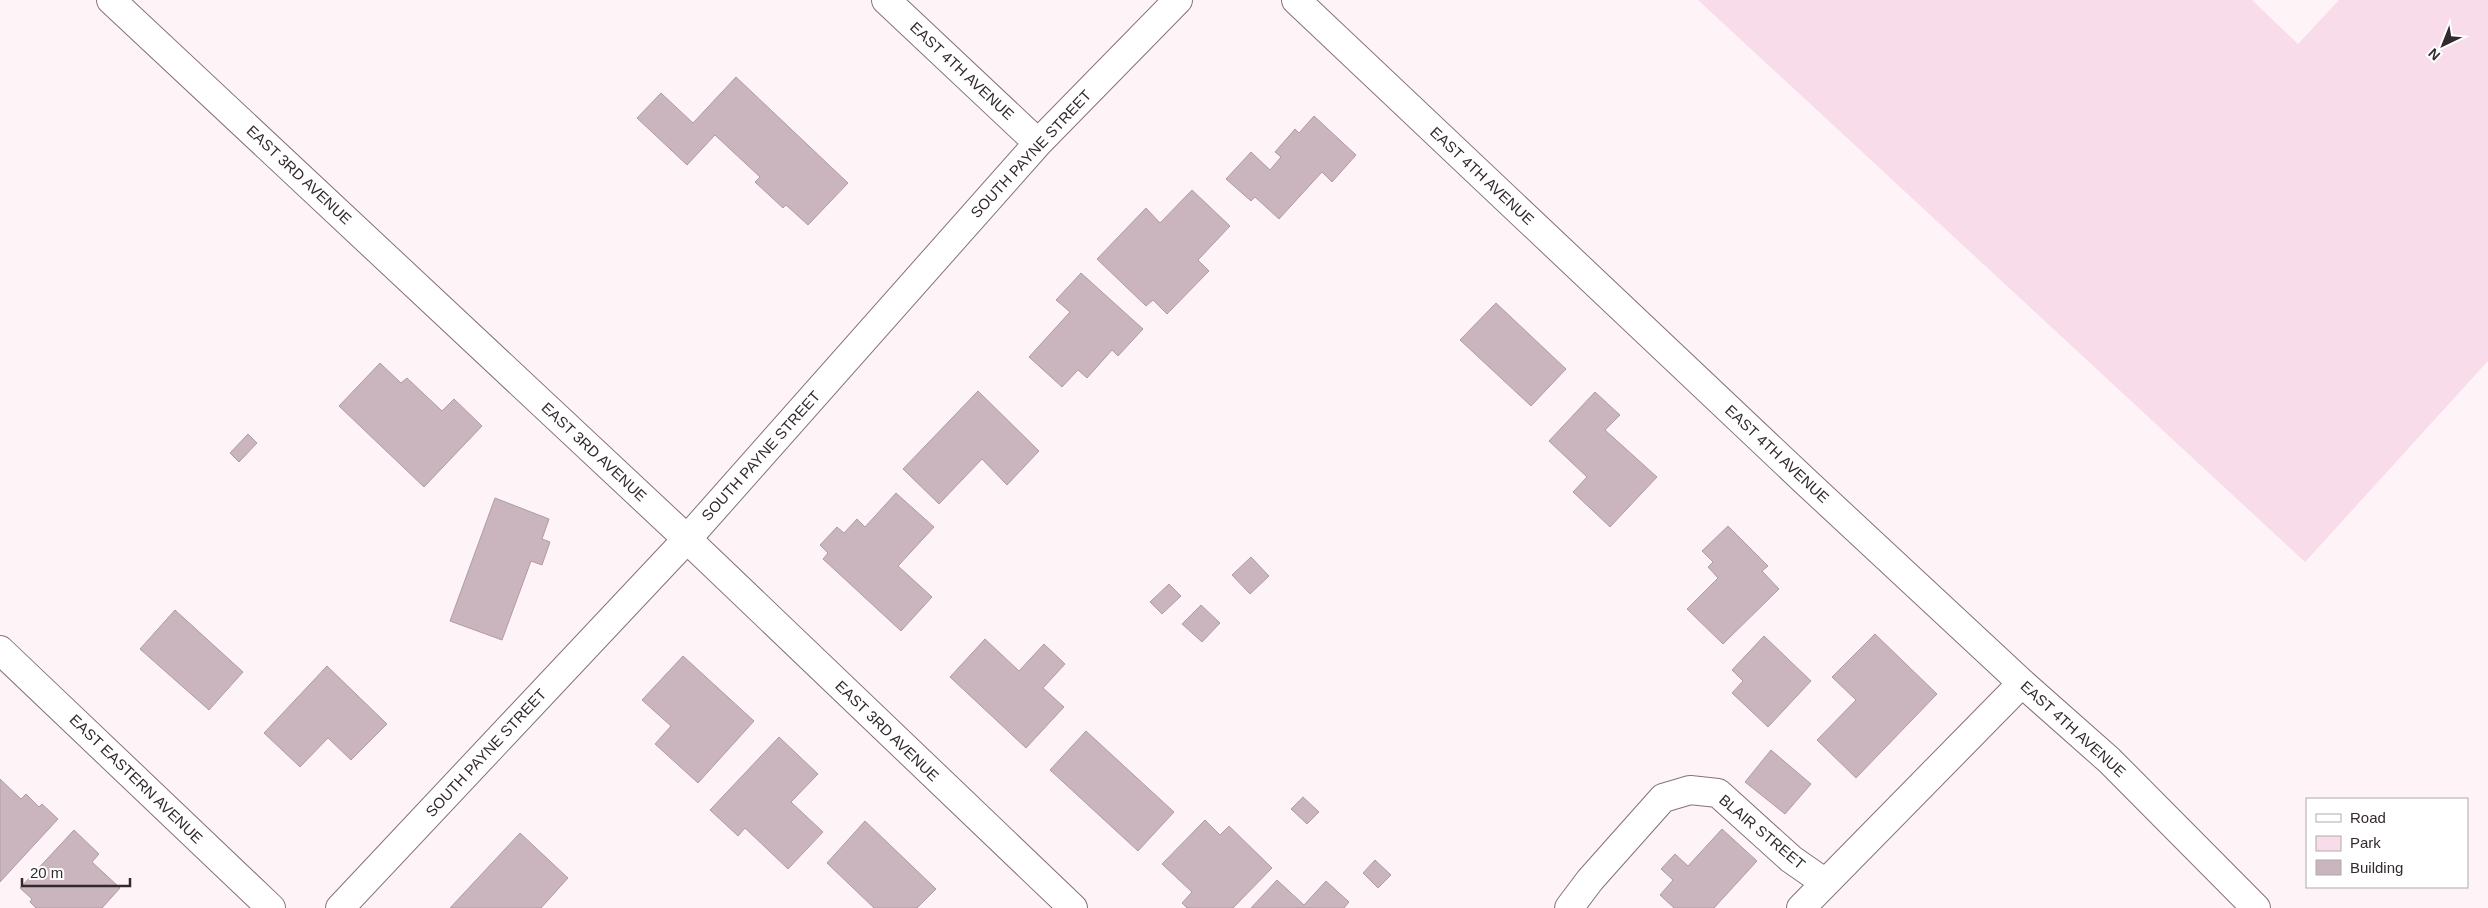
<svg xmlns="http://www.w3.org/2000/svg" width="2488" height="908" font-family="Arial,sans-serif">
<rect width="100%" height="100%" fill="#fef4f8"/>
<path fill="#f9dce9" d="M1698,0h554l46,44 41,-44h149v361l-183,201z"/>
<path fill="#cab4be" stroke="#b19ba5" d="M736,77l112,106 -40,42 -22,-20 -3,3 -28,-26 5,-5 -45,-42 -28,30 -50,-47 24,-25 32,30z
M1314,116l42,39 -24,27 -10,-10 -43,47 -24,-22 -4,4 -25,-22 25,-27 19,18 11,-13 -6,-5 20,-23 4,4z
M1192,190l38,36 -32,34 11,11 -42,43 -14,-14 -7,6 -49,-47 49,-51 14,15z
M1081,273l62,56 -25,27 -6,-6 -25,28 -9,-8 -16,17 -33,-30 41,-45 -14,-12z
M1496,303l70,66 -35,37 -71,-66z
M380,363l21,20 6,-5 35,33 12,-12 28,27 -58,61 -85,-81z
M978,391l61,60 -32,34 -25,-26 -43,45 -36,-35z
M1595,392l25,23 -15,15 52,47 -47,50 -37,-35 14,-15 -38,-36z
M248,434l9,9 -18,19 -9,-9z
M896,493l38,34 -36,39 34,31 -31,34 -78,-72 5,-6 -8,-8 17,-18 7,6 13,-14 8,8z
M495,498l54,21 -7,20 8,3 -8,23 -11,-4 -29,79 -52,-19z
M1728,526l40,40 -6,5 17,18 -56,55 -36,-35 31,-31 -10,-11 5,-5 -11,-11z
M1251,557l18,19 -19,18 -18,-19z
M1169,584l12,12 -19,18 -12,-12z
M1201,605l19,18 -18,19 -20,-18z
M175,610l68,62 -34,38 -69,-61z
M1875,634l62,60 -81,84 -39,-38 39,-40 -24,-23z
M1764,636l47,45 -43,46 -36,-34 11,-12 -11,-11z
M985,639l34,32 25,-27 21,20 -22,24 21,19 -38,41 -76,-71z
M683,656l71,65 -56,62 -43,-39 16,-18 -29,-26z
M327,666l60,58 -36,36 -23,-22 -28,29 -36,-34z
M1086,731l88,81 -36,39 -88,-81z
M779,737l39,37 -27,28 32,30 -35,37 -43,-41 -7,8 -28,-26z
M1771,750l40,34 -26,30 -40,-32z
M0,779l21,20 5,-5 13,13 3,-3 16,15 -58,63z
M1303,797l16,15 -12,12 -16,-15z
M1205,820l15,15 9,-9 43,42 -39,40h-46l-5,-5 10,-11 -30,-28z
M865,821l71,68 -19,19h-43l-47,-45z
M1722,829l35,32 -43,47h-40l-14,-13 13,-15 -12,-11 14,-15 13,12z
M74,830l25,24 -7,8 28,26 -18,20h-66l-6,-6 2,-3 -12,-11z
M520,833l48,45 -27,30h-91z
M1375,860l16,15 -13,13 -15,-15z
M1277,880l27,25 22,-24 23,21 -5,6h-93z"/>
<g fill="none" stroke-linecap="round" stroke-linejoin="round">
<g stroke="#85717a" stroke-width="30">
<path id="minor" d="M886,0l152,143
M1296,0l510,482 216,201 87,77 147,148
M0,650l271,258
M340,908l347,-369 351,-396 140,-143
M1569,908l21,-28 73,-82 27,-8 28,3 73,66 33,23
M1801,908l221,-225"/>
</g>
<g stroke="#85717a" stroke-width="30">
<path id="tertiary" d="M111,0l576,539 386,369"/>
</g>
<use href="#minor" stroke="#fff" stroke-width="28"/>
<use href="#tertiary" stroke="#fff" stroke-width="28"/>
</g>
<g text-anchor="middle" stroke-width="4" stroke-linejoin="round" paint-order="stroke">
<g font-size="15" fill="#332a2e" stroke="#fff">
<text transform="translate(962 71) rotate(43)" y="5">EAST 4TH AVENUE</text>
<text transform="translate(1031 154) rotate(-47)" y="5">SOUTH PAYNE STREET</text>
<text transform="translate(299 175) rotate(43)" y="5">EAST 3RD AVENUE</text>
<text transform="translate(1482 176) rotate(43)" y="5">EAST 4TH AVENUE</text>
<text transform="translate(594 452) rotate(43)" y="5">EAST 3RD AVENUE</text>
<text transform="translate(1777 454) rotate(43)" y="5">EAST 4TH AVENUE</text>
<text transform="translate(761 456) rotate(-48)" y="5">SOUTH PAYNE STREET</text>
<text transform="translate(2073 729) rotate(42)" y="5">EAST 4TH AVENUE</text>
<text transform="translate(887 731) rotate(44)" y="5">EAST 3RD AVENUE</text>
<text transform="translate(486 753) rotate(-47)" y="5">SOUTH PAYNE STREET</text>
<text transform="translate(136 779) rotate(44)" y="5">EAST EASTERN AVENUE</text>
<text transform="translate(1762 832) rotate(40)" y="5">BLAIR STREET</text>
</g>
</g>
<rect x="2306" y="798" width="162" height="90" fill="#ffffff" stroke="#adaaab"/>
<rect x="2316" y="814" width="25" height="8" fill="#ffffff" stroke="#adaaab"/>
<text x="2350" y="823" font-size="15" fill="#332a2e">Road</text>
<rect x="2316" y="836" width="25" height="15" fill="#f9dce9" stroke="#adaaab"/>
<text x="2350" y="848" font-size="15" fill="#332a2e">Park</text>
<rect x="2316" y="860" width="25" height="15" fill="#cab4be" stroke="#adaaab"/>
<text x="2350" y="873" font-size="15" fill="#332a2e">Building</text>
<g transform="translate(2443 45) rotate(223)" stroke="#ffffff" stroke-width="4" paint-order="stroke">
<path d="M0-4L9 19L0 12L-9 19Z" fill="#332a2e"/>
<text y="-8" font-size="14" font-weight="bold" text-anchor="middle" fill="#332a2e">N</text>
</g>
<path d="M22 878v8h108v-8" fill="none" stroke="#332a2e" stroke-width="2.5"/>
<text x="30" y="878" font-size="15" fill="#332a2e" stroke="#ffffff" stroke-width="4" paint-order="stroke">20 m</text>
</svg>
